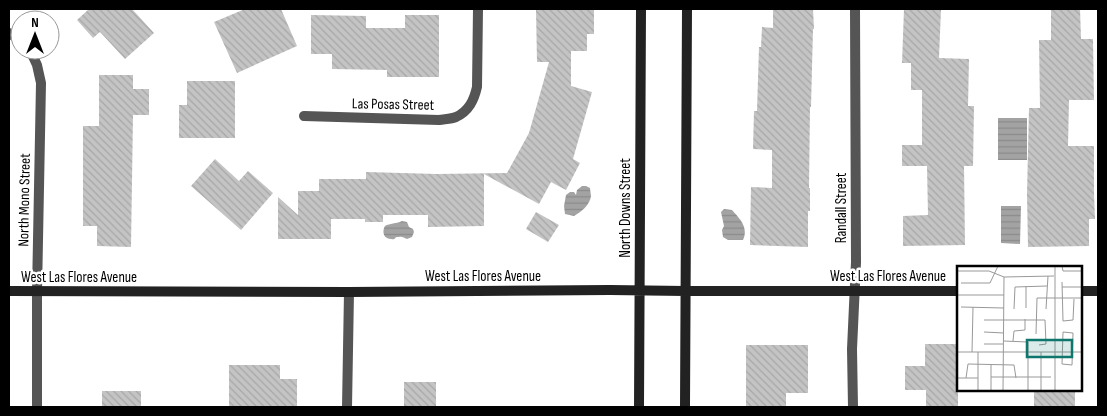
<svg xmlns="http://www.w3.org/2000/svg" width="1107" height="416" font-family="'Sofia Sans Condensed',sans-serif">
<defs>
<pattern id="water-rules" width="6" height="5" patternUnits="userSpaceOnUse" patternTransform="scale(1.25)"><rect width="6" height="5" fill="#a3a3a3"/><path d="M0 2.5h6" fill="none" stroke="#8b8b8b"/></pattern>
<pattern id="building-back-hatch" width="6" height="6" patternUnits="userSpaceOnUse" patternTransform="scale(1.25)"><rect width="6" height="6" fill="#c4c4c4"/><path d="M-1 5l2 2M0 0l6 6M5-1l2 2" fill="none" stroke="#a7a7a7"/></pattern>
</defs>
<rect width="100%" height="100%" fill="#fff"/>
<path fill="url(#water-rules)" d="M998,118h29v42h-29z
M582,186h4l4,2c0,1 1,7 1,8 -1,9 -10,16 -17,20l-9,-2 -1,-8 2,-11 4,-3h4l2,3 1,-5z
M1001,206h20l-1,38 -19,-1z
M724,209l8,1c7,8 17,17 11,30h-15l-5,-3 -1,-7 2,-4 -3,-14z
M402,221l5,1 2,5 4,2 1,3 -2,5 -5,2c-3,-1 -5,-3 -8,-2 -7,0 -1,3 -8,2 -8,0 -9,-8 -6,-13 5,-3 11,-2 17,-5z"/>
<path fill="url(#building-back-hatch)" d="M89,9h43l22,24 -29,26 -25,-27 -7,6 -16,-18z
M245,9h36l16,37 -60,27 -23,-51z
M536,9h58v25h-7v17h-16v35l21,6 -19,67 7,4 -14,27 -15,-8 -12,22 -55,-30v52l-56,1v-12h-45v7h-18v-3h-34v20h-53v-42l20,18v-24h21v-12h47v-7l71,2 70,-1 22,-40 20,-71h-12z
M773,9h40l1,20h-1l-2,78h-1l-1,81h1v23h-2v36l-58,-2 1,-58 21,1v-38l-19,-1 1,-38h3l2,-64h2l1,-20 11,1z
M904,9h37l-2,49 30,1 -1,47h6l-1,60h-9l1,79 -62,1v-30l25,-1 -1,-49h-25v-21h20v-55h-11v-27h-9z
M1051,9h29l1,30h12l1,61h-25l-1,46h26v47l1,26h-6v27l-61,1 -1,-53 2,-86h11l-1,-68h12z
M311,15l55,1v12h39v-13h34v62h-52v-7l-55,-1v-15h-21z
M99,75h34v14h16v26h-16l-2,132 -34,-1v-20h-14v-100h16z
M187,81h48v57h-56v-33h8z
M215,159l24,22 9,-10 25,22 -32,37 -50,-44z
M536,212l23,13 -11,17 -22,-13z
M925,344h33v63h-32v-17h-21v-24h20z
M746,345h62v48h-22v14h-40z
M229,365h51v14h17v28l-68,-1z
M404,382h32v25h-32z
M1034,390h41v17h-41z
M102,391h39v16h-39z"/>
<g fill="none" stroke-linecap="round" stroke-linejoin="round">
<path stroke="#555" stroke-width="10" d="M9,33l11,7
M30,50l7,15 4,18 -4,209v115
M304,116l135,4c5,-1 12,-1 17,-3 13,-6 18,-17 21,-30l1,-78
M347,407l2,-115
M853,407l-1,-58 4,-87 -1,-253"/>
<path stroke="#222" stroke-width="10" d="M9,291l340,1 261,-2 75,1h273
M1081,291h17
M639,407l2,-398
M685,407l2,-398"/>
</g>
<g text-anchor="middle" stroke-width="5" stroke-linejoin="round" paint-order="stroke">
<g font-size="15" fill="#000" stroke="#fff">
<text transform="translate(393 104) rotate(1)" y="5">Las Posas Street</text>
<text transform="translate(24 200) rotate(-89)" y="5">North Mono Street</text>
<text transform="translate(625 208) rotate(-90)" y="5">North Downs Street</text>
<text transform="translate(841 208) rotate(-90)" y="5">Randall Street</text>
<text x="483" y="281">West Las Flores Avenue</text>
<text x="888" y="281">West Las Flores Avenue</text>
<text x="79" y="282">West Las Flores Avenue</text>
</g>
</g>
<g transform="translate(957 266)">
<rect width="125" height="125" fill="#fff"/>
<path fill="none" stroke="#999" stroke-width="1" d="M105,0l1,5h19M0,5h32l15,6 50,-1M105,16l1,39 10,-1 1,-21M4,17h29l8,-17M105,21h20M0,29h47M4,41l43,1M69,42v-22M57,43l1,-22 32,-1M89,43l2,-33M27,54h61l1,24 -7,1M27,66l20,1M106,66l10,1 -1,32 -10,-1zM79,68l1,-36h45M46,75l25,1v49M56,75l1,-10 11,-1v-11M27,78h19M0,86h96M15,86l1,-45M96,86h29M34,111h60M0,112h21M9,112l2,-14 46,1 2,13M21,125v-39M34,125v-27M46,125l1,-114M84,125v-39M98,125v-125"/>
<path fill="#0f766e" fill-opacity="0.15" stroke="#0f766e" stroke-width="2.5" d="M70,74h45v17h-45z"/>
<rect width="125" height="125" fill="none" stroke="#000" stroke-width="2.5"/>
</g>
<rect width="1107" height="416" fill="none" stroke="#000000" stroke-width="20"/>
<g transform="translate(35 35)"><circle r="24" fill="#ffffff" stroke="#999999"/>
<path d="M0-4L9 19L0 12L-9 19Z" fill="#000000"/>
<text y="-8" font-size="14" font-weight="bold" text-anchor="middle" fill="#000000">N</text>
</g>
</svg>
